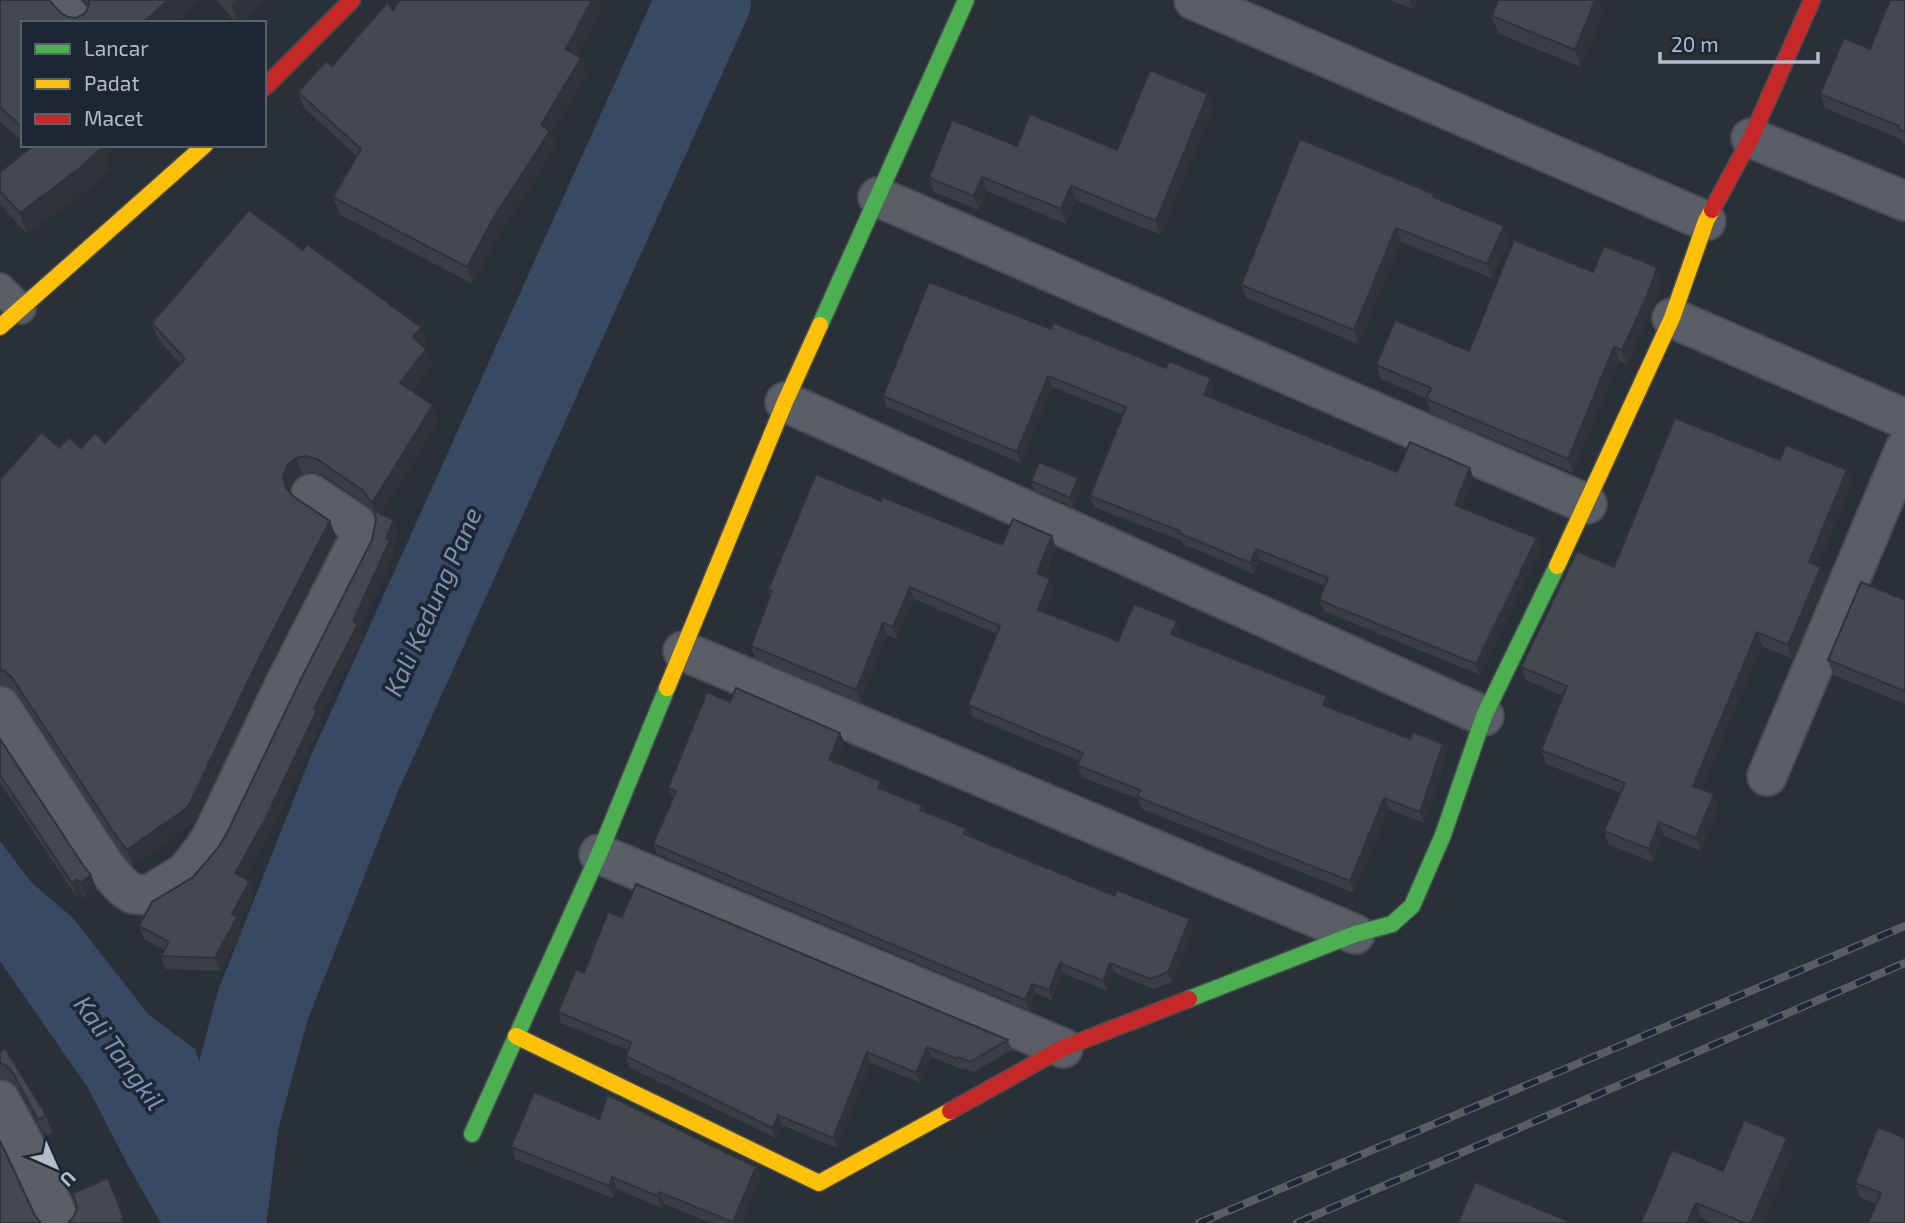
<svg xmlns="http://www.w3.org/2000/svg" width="1905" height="1223" font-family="'Exo 2',sans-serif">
<rect width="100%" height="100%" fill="#2a3038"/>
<path fill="#384963" d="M0,841l31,41 42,36 76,97 46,34 49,133 -2,41h-81l-31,-54 -42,-81 -88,-127z"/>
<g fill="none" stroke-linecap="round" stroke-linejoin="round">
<path stroke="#384963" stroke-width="94" d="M219,1223l13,-103 31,-115 90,-228 351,-777"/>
<g stroke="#484c53" stroke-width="32">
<path id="lane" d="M60,0l21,23
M0,288l21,21"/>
</g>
<g stroke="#484c53" stroke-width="42">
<path id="street" d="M1194,0l512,221
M1751,138l154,63
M878,197l709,307
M1672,318l233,101
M785,402l699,314
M683,651l672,283
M0,706l107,163 16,18 10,7 16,1 37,-23 18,-23 8,-13 74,-154 71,-139 2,-13 -3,-6 -45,-30
M1767,776l138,-327
M599,854l464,194
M0,1100l23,42 38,81"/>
</g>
<g stroke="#484c53" stroke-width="19">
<path id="fast" d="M820,325l146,-325
M1189,999l166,-65 37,-10 20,-18 31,-71 41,-119 73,-150
M472,1134l127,-280 68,-166"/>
</g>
<g stroke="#484c53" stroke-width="19">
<path id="slow" d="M0,327l205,-182
M1557,566l115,-248 34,-97 6,-11
M667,688l118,-286 35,-77
M516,1036l303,147 131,-72"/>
</g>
<g stroke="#484c53" stroke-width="19">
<path id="jam" d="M264,88l88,-88
M1712,210l39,-72 61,-138
M950,1111l113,-63 126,-49"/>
</g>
<use href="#lane" stroke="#5a5e66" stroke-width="28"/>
<use href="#street" stroke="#5a5e66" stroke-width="38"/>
<use href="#fast" stroke="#4caf50" stroke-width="16"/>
<use href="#slow" stroke="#ffc107" stroke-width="16"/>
<use href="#jam" stroke="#c62828" stroke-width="16"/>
<g stroke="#595d64" stroke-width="8">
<path id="rail" d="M1199,1223l706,-297
M1297,1223l608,-260"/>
</g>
<use href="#rail" stroke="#1d2633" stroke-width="5" stroke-dasharray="16" stroke-linecap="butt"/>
</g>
<path fill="#3a3f45" d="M0,0l61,13 7,4 8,1 8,-4 5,-7 -6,-7h116l-25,23h-151v119l-23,-20z
M216,0h50l-25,23h-5z
M1390,0h27l-4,9z
M1498,0h101l5,12 -23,55 -83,-34 -6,-17z
M1905,0v144l-2,-1 -2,-4 -76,-31 -5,-14 50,-45z
M603,8l-26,47 10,19 -36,60 5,13 -56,86 -27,51 -134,-70 -6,-17 24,-41 -53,-48 -6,-16 34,-26 61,-56z
M1213,108l-52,127 -85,-35 -10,24 -79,-33 -8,19 -45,-18 -5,-14 88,-32 100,4z
M26,145h89l-11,10 5,14 -20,20 -62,45 -27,-30v-32l30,-23z
M1435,198l69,28 5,14 -17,38 -91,-36 -42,102 -113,-46 -5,-13z
M303,250l118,77 6,16 -3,4 8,18 -20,26 27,30 -58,93 18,19 -6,13 2,7 -35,75 3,9 -43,82 2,4 -52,110 -26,45 6,3 5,13 -16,29 3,7 -22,41 -55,-2 -4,-13 3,-6 -20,-11 -5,-13 54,-49 25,-29 9,-15 145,-293 4,-20 -1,-5 -7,-9 -45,-31 -11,-3 -10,2 -10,8 -2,10 3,4 37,25 6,16 -70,136 -72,150 -61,43 -9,-10 -106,-162 -8,-7 -10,-3v-205l59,-31h22l24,-5 75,-79 -22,-25 -6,-16z
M1593,272l69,9 -10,29 -25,54 -8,-3 -46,112 -142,-60 -5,-15 -45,-19 -5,-14 93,-14z
M1051,329l164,60 -4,9 186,74 77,7 -12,29 75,30 4,11 -61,126 -156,-64 -5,-11 6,-14 -65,-26 -6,14 -71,-30 -1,-3 -88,-34 -4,-11 33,-81 -71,-28 -31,76 -134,-56 -4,-11z
M1780,460l67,10 5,13 -34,83 8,15 -33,78 -31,-13 -60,143 12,5 5,14 -18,43 -37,-15 -11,26 -44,-17 -5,-14 16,-38 -74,-29 -5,-14 22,-54 -37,-16 -5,-13 93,-100z
M1031,481l51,5 -9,21 -39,-17z
M881,501l121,44 54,3 -11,29 5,2 5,12 -10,22 73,28 63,-9 -2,5 152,71 116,48 -23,67 -35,-14 -35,84 -212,-84 -4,-10 -56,-22 -5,-12 2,-4 -106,-44 -5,-12 29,-71 -83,-35 -17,40 -10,-4 -27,67 -105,-44 -4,-12 19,-51 -2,-5z
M1905,600v104l-72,-29 -5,-15z
M730,702l110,31 4,9 -8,20 49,29 37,14 3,6 41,17 3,8 146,60 75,23 4,10 -22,53 -18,7 -40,-16 -7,18 -44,-18 -11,27 -17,-7 -6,17 -372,-156 -4,-10 20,-46 -5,-10z
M0,739l83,126 8,10 6,16 -11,8 -3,-4 -5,4 -78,-116z
M622,917l386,123 4,10 -38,22 -12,-4 -1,1 -30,-12 -11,26 -49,-20 -34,85 -55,-23 -6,13 -147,-71 -3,-11 2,-6 -67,-27 -3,-11z
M0,1052l46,63 6,17 -7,5 -26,-48 -7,-7 -12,-4z
M599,1119l157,48 4,12 -18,44h-30l-48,-19 -2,4 -45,-19 -4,9 -98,-39 -4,-12z
M1787,1138l6,15 -30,70h-51l-11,-5 -60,5 82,-52z
M1905,1138l-29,66 -16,-7 -5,-14z"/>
<path fill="#303338" d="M168,0h31l-25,23h-31z
M235,0h31l-25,23h-4l-6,-19z
M592,0h8l3,8 -31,57 -6,-16z
M1409,0h8l-4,9z
M1595,0h4l5,12 -23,55 -6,-17z
M581,58l6,16 -36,60 5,13 -56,86 -27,51 -6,-17 74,-142z
M1208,94l5,14 -52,127 -5,-14z
M95,145h20l-11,10 5,14 -20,20 -62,45 -7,-21z
M982,177l5,14 -8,19 -5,-14z
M1071,186l5,14 -10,24 -5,-15z
M1504,226l5,14 -17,38 -5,-14z
M1396,228l5,14 -42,102 -5,-14z
M1657,267l5,14 -10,29 -25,54 -5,-14z
M421,327l6,16 -8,10 -6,-16z
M1614,347l5,14 -46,112 -5,-14z
M426,349l6,16 -26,35 -6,-17z
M1048,376l4,11 -31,76 -4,-11z
M1211,378l4,11 -7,17 -4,-11z
M433,405l6,16 -61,98 -6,-16z
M296,458l6,16 -10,8 -3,11 -3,-5 -3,-11 4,-11z
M1470,468l4,11 -15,37 -4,-11z
M1847,470l5,13 -38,93 -5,-14z
M1078,478l4,8 -9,21 -3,-9z
M394,520l5,13 -6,13 2,7 -35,75 3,9 -43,82 2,4 -52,110 -30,53 -5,-13 79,-164 39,-88 33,-83z
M330,521l6,16 -70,136 -72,150 -61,43 -6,-16 133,-194z
M1052,536l4,12 -15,37 -4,-12z
M1537,538l4,11 -61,126 -4,-11z
M1256,549l4,11 -6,14 -4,-11z
M1821,567l5,14 -33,78 -5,-14z
M1050,579l5,12 -13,31 -4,-12z
M910,587l4,12 -17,40 -4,-12z
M1177,621l4,11 -6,14 -4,-12z
M883,623l4,12 -27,67 -4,-12z
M1757,632l5,14 -64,153 -5,-13z
M1327,696l4,12 -8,-3z
M840,733l4,9 -11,28 -4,-10z
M1443,744l4,12 -23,67 -4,-11z
M881,781l4,10 -7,-3z
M1714,794l5,14 -18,43 -5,-13z
M1384,798l5,11 -35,84 -4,-12z
M1659,822l5,14 -11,26 -4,-13z
M91,875l6,16 -11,8 -6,-16z
M77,879l6,16 -5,4 -6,-16z
M250,881l5,13 -16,29 3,7 -22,41 -5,-13 17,-44z
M1190,919l4,10 -22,53 -4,-10z
M1060,963l3,10 -11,27 -3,-10z
M1110,963l4,10 -7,18 -4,-10z
M1032,984l3,9 -6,17 -4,-10z
M927,1047l4,10 -11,26 -4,-10z
M867,1052l4,11 -34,85 -4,-10z
M778,1115l4,10 -6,13 -3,-10z
M1787,1138l6,15 -30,70h-12z
M756,1167l4,12 -18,44h-8l-1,-1z
M612,1177l5,12 -4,9 -4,-12z
M659,1192l5,12 -2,4 -5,-12z
M1696,1203l5,15 -2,5h-12z"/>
<path fill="#444950" stroke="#303338" stroke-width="2" d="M0,0h49l12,13 7,4 8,1 8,-4 5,-8v-6h79l-25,23h-120v105l-23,-21z
M400,0h192l-26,49 15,9 -40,67 9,6 -56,86 -27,50 -134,-70 28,-48 -63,-57 28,-31 6,5 55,-63 6,7z
M1498,0h97l-20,50 -83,-34z
M1890,0h15v132l-7,-3 1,-3 -79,-32 24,-56 26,11z
M1150,70l58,24 -52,127 -85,-35 -10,23 -79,-32 -8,19 -45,-18 23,-58 65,26 13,-32 87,36z
M1300,139l134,55 -1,3 71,29 -17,38 -91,-36 -42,102 -113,-45z
M34,145h65l2,3 -20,19 -61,46 -20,-22v-19z
M249,210l54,40 4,-6 114,83 -8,10 13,12 -26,34 33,22 -61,98 -10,-13 -45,-31 -11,-3 -10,2 -9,8 -4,11 3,11 7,8 37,25 -70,135 -72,151 -61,43 -8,-10 -107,-162 -7,-7 -5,-1v-191l42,-47 17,16 10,-11 12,11 14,-15 10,10 80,-84 -33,-36z
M1514,240l79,32 11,-26 53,21 -10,29 -25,54 -8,-3 -46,112 -142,-60 5,-11 -55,-23 19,-45 74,31z
M929,282l122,47 3,-6 112,45 3,-7 42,17 -7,17 193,77 13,-30 60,26 -15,37 82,33 -61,126 -157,-64 9,-22 -72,-29 -6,14 -71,-30 1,-2 -90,-35 36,-89 -78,-31 -31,76 -134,-56z
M1675,418l105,42 6,-15 61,25 -38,92 12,5 -33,78 -31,-13 -64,154 21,8 -18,44 -37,-16 -10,27 -45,-18 21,-48 -84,-33 26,-64 -46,-19 56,-116 37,16z
M1039,462l39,16 -8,20 -39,-17z
M816,474l65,27 1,-4 120,48 11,-26 39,17 -15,37 13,6 -12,31 80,31 16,-37 43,17 -6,13 156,62 -4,9 87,34 3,-7 30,12 -23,68 -36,-14 -34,83 -213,-84 3,-7 -63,-25 6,-12 -115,-48 32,-79 -90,-39 -17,40 -10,-4 -27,67 -105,-44 21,-55 -4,-1z
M375,511l19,9 -8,18 4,2 -37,81 5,3 -44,85 3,1 -52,110 -30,53 15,8 -18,33 5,3 -22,41 -54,-2 8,-14 -30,-16 13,-24 41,-25 25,-29 9,-15 74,-154 71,-139 4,-20z
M1861,582l44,18v91l-77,-31z
M736,688l104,45 -11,27 52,21 -3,7 44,17 -2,5 46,18 -2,6 151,62 2,-6 73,29 -22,53 -18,7 -40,-16 -7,18 -43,-18 -11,27 -17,-6 -7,16 -372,-156 23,-53 -8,-3 39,-96 23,10z
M0,739l83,126 8,10 -11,8 -3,-4 -5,4 -72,-108z
M636,884l372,156 -38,22 -12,-5 -1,2 -30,-12 -11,26 -49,-21 -34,86 -55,-23 -5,13 -147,-72 5,-14 -73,-30 18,-43 8,4 24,-61 14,5z
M5,1048l41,67 -8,5 -25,-47 -7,-8 -6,-2v-11z
M534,1092l65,27 9,-24 148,72 -23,55 -74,-30 -2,4 -45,-19 -3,9 -98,-39z
M1744,1120l43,18 -36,85h-6l-49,-20 -9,20h-46l31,-73 51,21z
M1878,1127l27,11v-1v86h-37l13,-30 -26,-10z
M0,1141l35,75 6,7h-41z
M108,1178l16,41h-2l2,4h-56l5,-5 4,-9 -4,-16z
M1475,1182l97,41h-114z"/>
<g text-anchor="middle" stroke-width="7" stroke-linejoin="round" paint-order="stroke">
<g font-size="26" font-style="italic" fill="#7c92b1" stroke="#1d2633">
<text transform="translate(433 602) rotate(-66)" y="9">Kali Kedung Pane</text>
<text transform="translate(119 1053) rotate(54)" y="9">Kali Tangkil</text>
</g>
</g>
<rect x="21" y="21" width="245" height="126" fill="#1d2633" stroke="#59626f" stroke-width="2"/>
<rect x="35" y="44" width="35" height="10" fill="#4caf50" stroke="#59626f" stroke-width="2"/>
<text x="84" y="56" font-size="21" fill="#b4bcc9">Lancar</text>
<rect x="35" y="79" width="35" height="10" fill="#ffc107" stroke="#59626f" stroke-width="2"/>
<text x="84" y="91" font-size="21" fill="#b4bcc9">Padat</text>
<rect x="35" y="114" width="35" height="10" fill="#c62828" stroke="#59626f" stroke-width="2"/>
<text x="84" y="126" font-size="21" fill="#b4bcc9">Macet</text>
<g transform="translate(56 1167) rotate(135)" stroke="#1d2633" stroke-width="5" paint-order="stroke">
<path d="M0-5L12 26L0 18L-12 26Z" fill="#b4bcc9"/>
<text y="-10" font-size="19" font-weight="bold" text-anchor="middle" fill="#b4bcc9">U</text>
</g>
<path d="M1660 52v10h158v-10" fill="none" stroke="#b4bcc9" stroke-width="3.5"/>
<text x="1671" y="52" font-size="21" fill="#b4bcc9" stroke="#1d2633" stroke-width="5" paint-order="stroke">20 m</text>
</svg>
